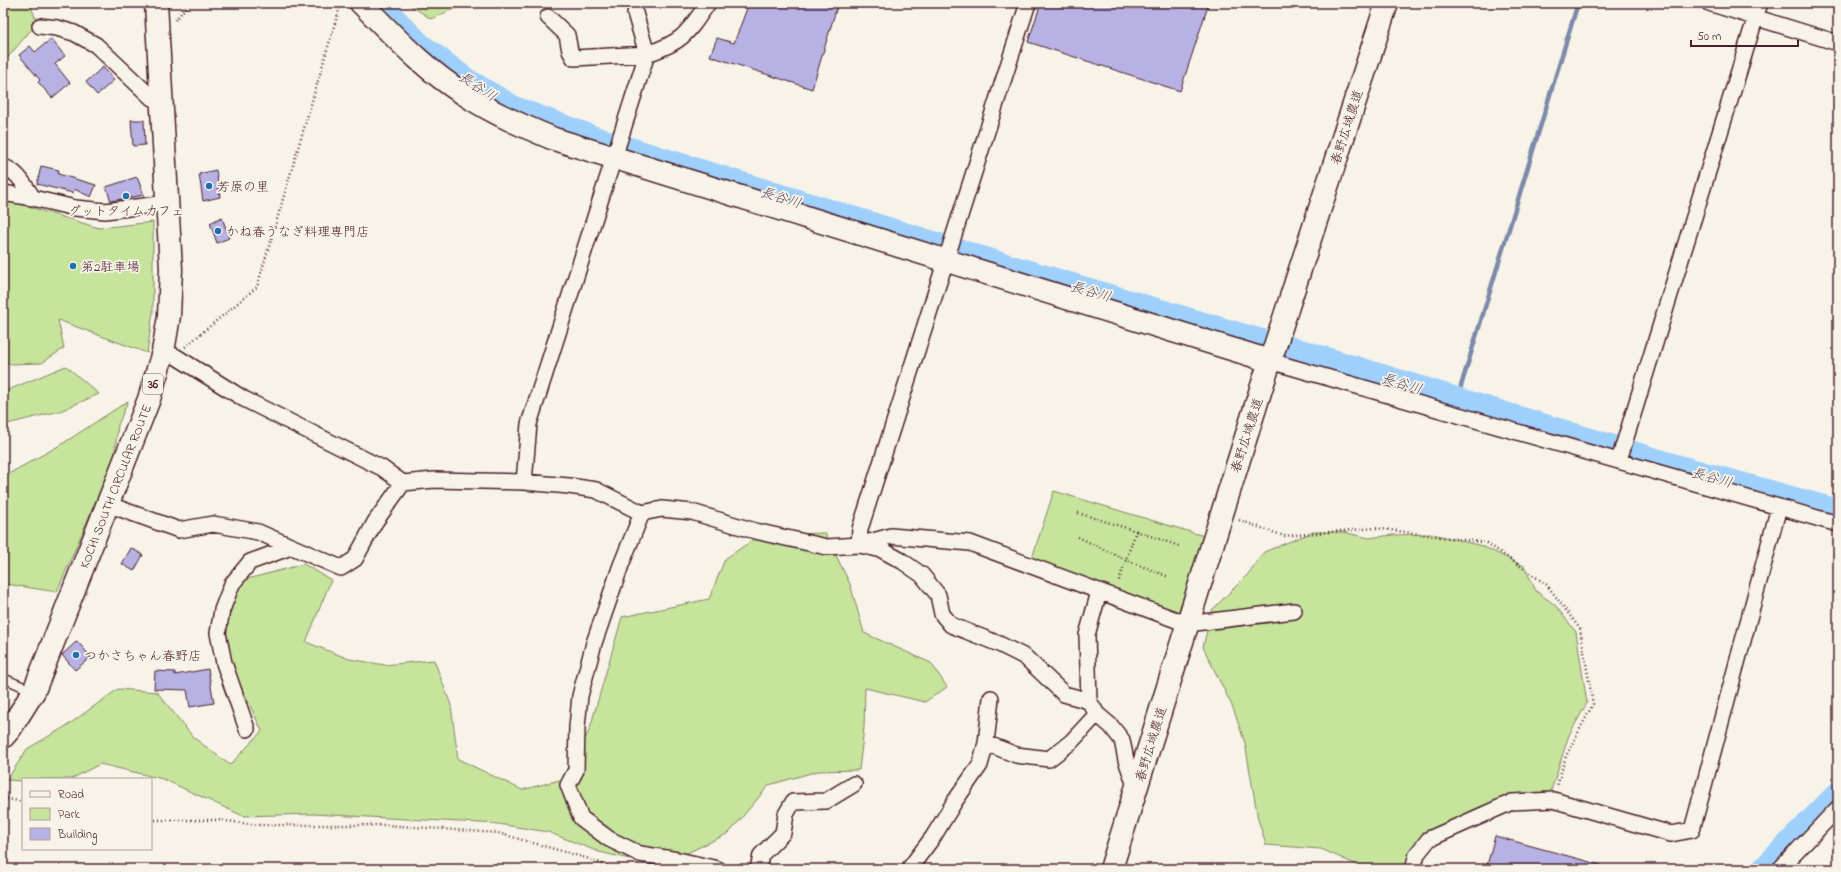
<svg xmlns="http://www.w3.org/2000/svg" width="1841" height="872" font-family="'Indie Flower','Klee One',sans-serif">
<rect width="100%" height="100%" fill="#f7f3e8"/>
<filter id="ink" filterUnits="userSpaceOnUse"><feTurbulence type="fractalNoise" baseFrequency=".025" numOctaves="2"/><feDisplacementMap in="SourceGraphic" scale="8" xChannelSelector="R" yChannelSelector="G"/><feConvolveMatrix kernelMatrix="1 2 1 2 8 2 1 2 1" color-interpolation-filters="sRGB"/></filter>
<g filter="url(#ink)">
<path fill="#c6e49c" stroke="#888264" d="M3,3h27l7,20 -34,40z
M407,3h61l-37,16z
M3,199l96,29 54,-6v90l-6,41 -89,-33 6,28 -22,15 -33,1 -6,-7z
M66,366l33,28 -39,17 -53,13 -4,3v-35z
M128,401l-10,24 -4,33 -57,134 -51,-8 -3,6v-113l59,-33z
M1054,491l150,45 -26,77 -146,-55z
M1313,532h30l26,6 23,-3 40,-1 50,12 42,20 12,25 19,14 21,27 11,71 -18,32 -19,59 -35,1 -32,11 -34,17 -38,33 -6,13h-39l-45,-20 -55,-4 -8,-26 -13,-76 -12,-35 -30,-61 9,-37 36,-36 16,-22z
M825,533l25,51 14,49 67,30 16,24 -22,15 -60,-14 -1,40 -5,42 -41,1 -49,14 -40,48 -69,33 -61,-14 -51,-20 -50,-8 -185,-10 -70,2 -80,-37 -63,-15 -29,15h-48v2l-16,-1 20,-31 41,-24 50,-36 39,3 36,45 37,28 32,-34 -25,-53 -14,-42 17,-55 64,-17 27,16 -25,62 43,17 36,6 49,-5 17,45 7,54 64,31 45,-12 23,-50 32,-111 87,-18 16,-40 35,-24z"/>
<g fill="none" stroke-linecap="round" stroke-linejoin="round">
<path stroke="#7d89a8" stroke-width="4.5" d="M1457,399l121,-396"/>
<path stroke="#9fd0fb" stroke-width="26" d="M377,3l42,42 49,37 46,27 83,31 394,122 253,75 56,15 372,114 166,46
M1765,869l73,-74"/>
</g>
<path fill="#b7b2e3" stroke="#4a1f2b" d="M749,3h89l-26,86 -102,-33 7,-18 17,5z
M1041,3h168l-29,88 -152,-49z
M51,39l14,17 -10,8 15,19 -18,15 -14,-16 2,-2 -21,-25 11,-9 5,6z
M103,67l11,13 -17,15 -11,-13z
M131,120h13l1,25 -12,1z
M41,166l18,4 -1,4 38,11 -5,12 -17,-8 -1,4 -36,-9z
M216,170l4,27 -17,4 -4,-27z
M137,177l7,18 -33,6 -5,-14z
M222,217l7,21 -12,5 -7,-20z
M131,548l12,7 -9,16 -12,-7z
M77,641l14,16 -16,13 -13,-15z
M208,669l6,34 -24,4 -3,-17 -33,-1 1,-18 20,1v3z
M1495,836l106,29v4h-115z"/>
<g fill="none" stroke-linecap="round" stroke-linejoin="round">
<g stroke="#4a1f2b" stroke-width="11">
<path id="lane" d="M3,678l30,13"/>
</g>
<g stroke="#4a1f2b" stroke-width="18">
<path id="street" d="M1709,3l129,40
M548,17l19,18 3,16 4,7 73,-4 -12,-41
M40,26l17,2 17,5 22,12 56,53 10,3
M3,167c14,3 22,19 30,31l42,10 30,3 63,-8
M3,193l30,5
M163,352l12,4 69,43 138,69 21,15 31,-3 90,2 45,4 27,4 46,23 20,-4 30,3 63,19 72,16 32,-2 32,-9 79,7 217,81 107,-13
M1270,361l568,163
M1619,460l141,-457
M524,482l5,-58 118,-370c36,-12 40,-20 61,-51
M107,504l72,26 34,-6 45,8 83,36 14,-9 20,-37 28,-39
M642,513l-21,52 -27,78 -14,53 -3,31 -1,43 -8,15 13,33 28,21 31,15 38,6 40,9
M859,545l1,-16 168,-526
M860,545l22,5 20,11 20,14 16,20 4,19 9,11 48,19 26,13 39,37 25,7
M1099,592l-12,43 2,66 8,13 14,12 11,14 4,20 10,28
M247,729l-23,-66 -6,-30 4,-23 10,-26 18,-22 41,-15
M986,743l30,12 33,4 22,-17 26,-28
M758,869l3,-14 22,-22 3,-19 7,-12 33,-1 28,-17
M909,869l24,-32 22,-36 25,-36 6,-22 5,-45
M1413,869l4,-15 12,-15 83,-37 41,-2 118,34 21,-4 87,-323
M1780,869l58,-61"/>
</g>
<g stroke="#4a1f2b" stroke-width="25">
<path id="secondary" d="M361,3c32,32 64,67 103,91 28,19 59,32 90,45l716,222
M1111,869l150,-480 126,-386"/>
</g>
<g stroke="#4a1f2b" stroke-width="25">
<g id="primary">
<path id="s1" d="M3,737l7,-8 24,-38 115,-292 14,-47 6,-36 2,-47 -15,-266"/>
</g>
</g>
<path stroke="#4a1f2b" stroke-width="2.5" stroke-dasharray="1 3" stroke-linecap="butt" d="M175,20l15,-17
M185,347l72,-60 84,-284
M1078,513l58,18 -18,52
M1239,520l45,16 91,-8 112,15 60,42 33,44 13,75 -27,52 -9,30
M1136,531l43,15
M1078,537l48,23 43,17
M3,798l20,4
M151,820h67l40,5h128l112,8 95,27 21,9"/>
<use href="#lane" stroke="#f7f3e8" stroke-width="8"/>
<use href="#street" stroke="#f7f3e8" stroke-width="15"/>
<use href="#secondary" stroke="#f7f3e8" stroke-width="22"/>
<use href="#primary" stroke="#f7f3e8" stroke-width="22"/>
</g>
</g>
<g fill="#1f6fb2" stroke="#f7f3e8" stroke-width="1.5">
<circle cx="209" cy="186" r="4"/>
<circle cx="126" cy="196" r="4"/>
<circle cx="218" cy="231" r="4"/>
<circle cx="73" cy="266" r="4"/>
<circle cx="76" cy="655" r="4"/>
</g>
<g text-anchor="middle" stroke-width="3.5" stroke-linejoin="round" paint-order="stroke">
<rect fill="#f7f3e8" stroke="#7e5f64" stroke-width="1" x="143" y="374" width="20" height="20" rx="3"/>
<g font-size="12" font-weight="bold" fill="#4a1f2b">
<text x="153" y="388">36</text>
</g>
<g font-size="13" fill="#4a1f2b" stroke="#f7f3e8">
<text transform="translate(1346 127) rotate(-72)" y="5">春野広域農道</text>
<text transform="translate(1246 435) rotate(-72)" y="5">春野広域農道</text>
<text dy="5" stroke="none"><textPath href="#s1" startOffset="276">KOCHI SOUTH CIRCULAR ROUTE</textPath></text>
<text transform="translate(1150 744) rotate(-73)" y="5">春野広域農道</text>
</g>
<g font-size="13" fill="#4a1f2b" stroke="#f7f3e8" text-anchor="start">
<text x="217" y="191">芳原の里</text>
<text x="126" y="215" text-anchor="middle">グットタイムカフェ</text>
<text x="226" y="236">かね春うなぎ料理専門店</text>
<text x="81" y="271">第2駐車場</text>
<text x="84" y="660">つかさちゃん春野店</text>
</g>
<g font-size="14" font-style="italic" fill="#5f4b5f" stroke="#f7f3e8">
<text transform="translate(478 86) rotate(33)" y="5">長谷川</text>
<text transform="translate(781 197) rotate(17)" y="5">長谷川</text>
<text transform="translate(1091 291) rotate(16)" y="5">長谷川</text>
<text transform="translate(1402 383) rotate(17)" y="5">長谷川</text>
<text transform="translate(1712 477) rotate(15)" y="5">長谷川</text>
</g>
</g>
<rect width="1841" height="872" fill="none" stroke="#f7f3e8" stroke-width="16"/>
<rect x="8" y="8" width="1825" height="856" fill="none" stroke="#4a1f2b" stroke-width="1.5" filter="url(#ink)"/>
<rect x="22" y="778" width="130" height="72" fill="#f7f3e8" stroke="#b29e9c"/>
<rect x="30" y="791" width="20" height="6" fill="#f7f3e8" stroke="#b29e9c"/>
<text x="58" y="798" font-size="12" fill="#4a1f2b">Road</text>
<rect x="30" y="808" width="20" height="12" fill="#c6e49c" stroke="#b29e9c"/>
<text x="58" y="818" font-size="12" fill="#4a1f2b">Park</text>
<rect x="30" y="828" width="20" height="12" fill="#b7b2e3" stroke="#b29e9c"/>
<text x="58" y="838" font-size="12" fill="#4a1f2b">Building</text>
<path d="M1691 40v6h107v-6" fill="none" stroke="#4a1f2b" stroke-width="2"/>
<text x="1697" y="40" font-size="12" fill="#4a1f2b" stroke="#f7f3e8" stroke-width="3" paint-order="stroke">50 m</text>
</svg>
